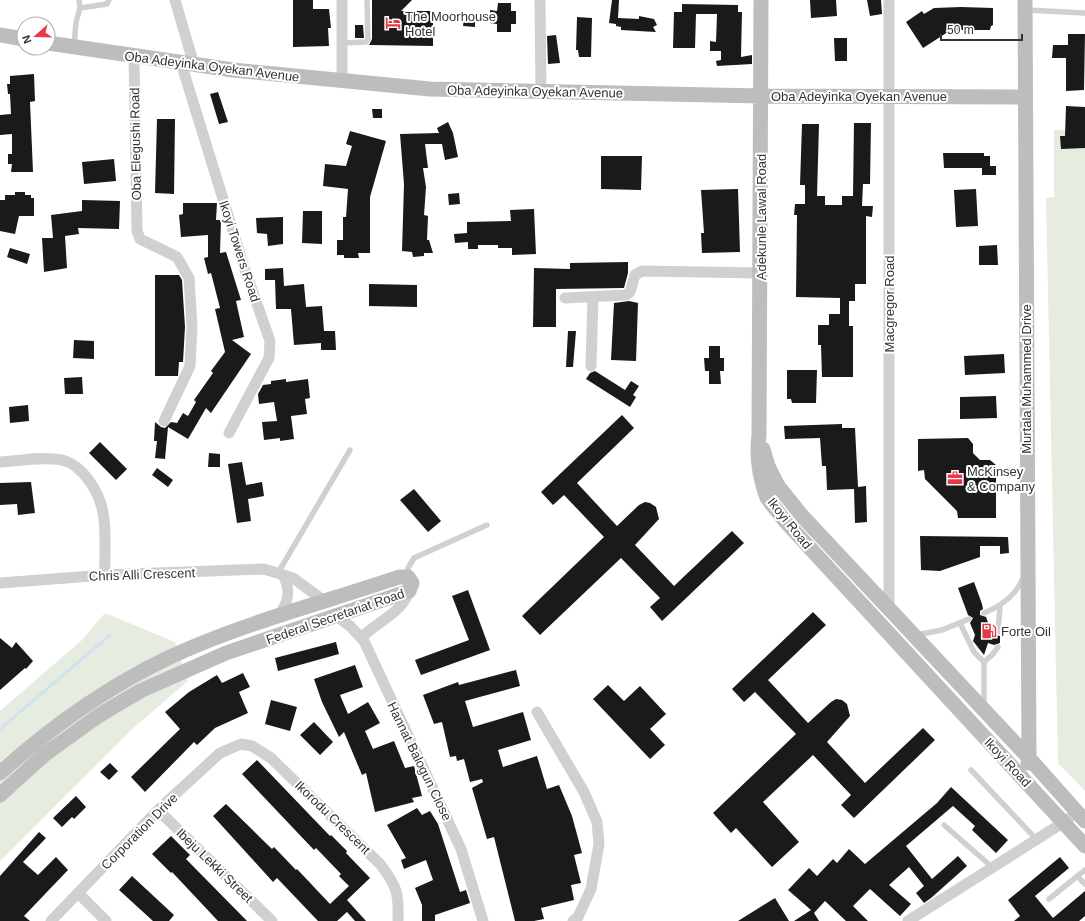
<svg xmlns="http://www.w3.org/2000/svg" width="1085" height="921" font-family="Arial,sans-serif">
<rect width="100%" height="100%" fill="#fff"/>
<path fill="#e6ecdf" d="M1054,130h31v661l-27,-28 -12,-565 8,-1z
M105,613l70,29 13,39 -57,49 -131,131v-150l82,-71z"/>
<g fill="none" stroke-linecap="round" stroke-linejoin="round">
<path stroke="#cfe2ee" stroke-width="3" d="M0,729l110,-94"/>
</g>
<path fill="#1a1a1a" d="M293,0h20v9h16l2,19h-3l1,18 -36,1z
M372,0h40l-11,11h32v35l-64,-1 3,-6z
M612,0h7l-1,18 21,1v-3l15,3 3,6 -4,2 3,5 -35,-2v-3l-5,-1v-2l-7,-1z
M810,0h26l1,16 -26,2z
M867,0h14l1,14 -12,2z
M498,3h13v8h5v13h-5v8h-14v-8l-7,-1v-13l7,1z
M682,4l56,1v7h4l-1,45 11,-2v9l-35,2 -1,-5 5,-1v-9h-11v-10l6,1 1,-28h-21l-1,34h-22l1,-36h8z
M961,7l32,1v17l-2,1 -1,4h-39l-28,18 -17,-26 16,-11 2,3 10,-6z
M577,17l15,1 -1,39h-12l-1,-7h-2z
M464,18h11v9l-12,-1z
M355,25h8l1,13h-9z
M1068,34h17l-1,56 -18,1v-33h-14l1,-13h15z
M556,35l4,28 -12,1 -1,-28z
M834,38h13v23h-12z
M34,74l1,27 -5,1 3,70h-22l1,-8h-4v-10h4v-20l-12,1v-20l11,-1 -1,-20h-2l-1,-10h3v-8z
M218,92l10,30 -9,2 -9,-30z
M1066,106l19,1v41l-24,1 -1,-13h5z
M372,109h10v9h-9z
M157,119h18l-1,75 -19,-1z
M448,122l5,11 5,24 -13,3 -3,-16h-17l3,24h-5l3,19 -2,28 4,1 -1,24h2l4,13h-9v3l-11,1 -1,-5 -10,-1 2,-67 -4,-50 39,-1 -2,-5z
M854,123h17l-1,61h-7l-1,22h11l-1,11 -6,-1v68h-11v17h-6v25h4v51h-31l-1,-32h-3v-20h11v-11h11v-16l-44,-1 1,-82h-3l1,-11h10v-19h-5l2,-61h17l-2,72h8v9h17v-9h11z
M350,131l36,10 -16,56v56h-12l1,5h-15v-3h-7v-15h6v-23h3l2,-28 -25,-3 2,-22 21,2 6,-20 -6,-2z
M943,153h41v3h6v10h6v9h-14v-7h-38z
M601,156h41l-1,34 -40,-1z
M114,159l2,22 -32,3 -2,-22z
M738,189l2,63 -38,1 -1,-20h3l-3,-43z
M976,189l2,37 -22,1 -2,-37z
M15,192h10v3h6v3h3v18h-15l-4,18 -15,-3v-31h5v-5h10z
M459,193l1,11 -11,1 -1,-11z
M82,200l38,1 -1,28 -41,-1 1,6 -14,2 2,32 -23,4 -2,-34h11l-2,-23 31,-4z
M183,203h34l-1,17h5l-1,33 6,-1 15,48 -5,1 8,36 -12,3 19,14 -40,59 -5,-5 -18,31 -20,-12 -3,32 -10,-1 2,-17h-3l1,-19 6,5 4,1 6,-6 6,1 6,-10 5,3 8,-14 -2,-2 19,-27 -2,-2 14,-19 -10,-43 5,-1 -9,-35 -3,1 -4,-16 4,-1v-22l-27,2 -2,-22 4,-1z
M534,209l2,45 -24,1v-7h-14v-3h-20v4h-10v-7l-13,1 -1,-9 13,-1v-11l44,-1 -1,-11z
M303,211h19v33l-20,-1z
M283,217v27l-15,2 -1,-12 -10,-1 -1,-15z
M997,245l1,20h-19v-19z
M10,248l20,6 -3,10 -20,-7z
M628,262v11l-4,15 -68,1v38h-23l1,-59 36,1v-6z
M283,268l1,18 20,-2 2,23 16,-1 2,25h11l1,19h-15v-7l-27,2 -3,-36h-15l-1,-29h-10v-11z
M155,275h24l3,5 3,47 -2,35h-4l-1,14h-23z
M369,284l48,1v22l-48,-1z
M629,301l9,2 -2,58 -25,-1 3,-57z
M568,331h8l-3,36h-7z
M74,340l20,1v18l-21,-1z
M709,346h11v12h4v13h-4l1,13h-12v-13h-4l-1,-13h5z
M1004,354l1,19 -40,2 -1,-19z
M787,370h30l-1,33h-24l-1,-4h-4z
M595,371l30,19 6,-9 8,5 -6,9 3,2 -6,10 -44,-28 4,-6z
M82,377l1,17h-18l-1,-16z
M286,379v3l22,-3 2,19 -5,1 2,15 -16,2 3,23 -14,2v-3l-16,2 -2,-18 15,-1 -3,-19 -15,2 -1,-10 5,-9 8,-1v-3z
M996,396l1,22 -37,1v-22z
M28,405l1,16 -19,2 -1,-16z
M622,415l12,13 -57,55 40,43 22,-21 6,-3 5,1 6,4 3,12 -24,26 39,41 58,-55 12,12 -82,78 -12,-14 10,-9 -39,-40 -81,77 -18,-19 82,-79 -40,-42 -11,10 -12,-13z
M842,424v4h13l3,59 8,-1 1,36 -12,1 -1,-34 -27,1 -1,-24h-4l-2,-28 -35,1 -1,-13z
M968,438l5,6v9l7,7h10l6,5v53h-38l-1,-7 -32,-32 -1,-9 -6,1v-32z
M100,442l27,27 -11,11 -27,-27z
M209,453l11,1v13h-12z
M242,462l4,23 16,-3 2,14 -16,3 3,22 -14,2 -9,-59z
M157,468l16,12 -5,7 -16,-12z
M31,482l4,31 -17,2 -1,-11 -17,1v-22z
M414,489l27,32 -13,11 -28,-32z
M920,536l88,1 1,16 -9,1v-8h-20v11l-40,14 -19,-1z
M974,582l8,22 1,5 -3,2v4l6,2 4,11 4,2 1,5 5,1v7l-6,2 -6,-2 -4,12 -11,-14 2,-6 -5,-12 3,-5 -5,-3 -10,-27z
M468,590l22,60 -69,25 -6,-15 54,-20 -17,-44z
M813,612l13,13 -58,55 40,43 23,-21 5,-3 6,1 5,4 3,12 -23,26 38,41 58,-55 12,12 -81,78 -13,-13 10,-10 -38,-40 -50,47 36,40 -27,25 -36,-39 -5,5 -18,-20 83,-79 -41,-42 -11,10 -12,-13z
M0,638l12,10 4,-6 17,19 -7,8 -1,-1 -25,22z
M336,642l3,12 -61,17 -3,-13z
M355,665l8,22 -23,8 8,19 20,-12 12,21 -15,8 8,18 21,-8 11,27 9,-2 8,30 -10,2 2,4 -39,10 -9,-39 -4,2 -18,-43 -5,5 -17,-35 -8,-23z
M516,670l4,16 -55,15 8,26 50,-15 8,28 -33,10 5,17 34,-11 10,33 12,-4 13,31 10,37 -8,2 7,28 -10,2 3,15 -33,8 3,11 -10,2h-19l-21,-84 -7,2 -15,-51 11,-6 -1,-3 -12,3 -6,-23 -7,2 -1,-5 -6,1 -8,-35 -8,2 -11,-29 35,-13 1,3z
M243,673l7,14 -11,5 9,21 -33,15 -18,17 -3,-3 -49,50 -14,-15 49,-48 -15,-17 24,-20 28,-17 5,8z
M608,685l16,16 16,-15 26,28 -16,15 15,16 -15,14 -57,-60z
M271,700l26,7 -7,24 -25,-7z
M314,722l19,20 -13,13 -20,-20z
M257,760l73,76 1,-1 16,16 -1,2 24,25 -23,22 19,21h-11l-8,-9 -10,9h-19l-41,-43 -4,4 -60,-66 13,-12 46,45 2,-2 22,23 1,-1 33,35 19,-18 -10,-10 2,-2 -25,-26 -2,2 -72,-76z
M110,763l8,8 -9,9 -9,-8z
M951,787l57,53 -12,13 -24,-23 3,-4 -22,-20 -47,40 26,33 26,-23 9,10 -36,32 -7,5 -8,-10 8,-7 -15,-19 -20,18 22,19 -11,12 -30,-27 -17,17 15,15h-22l-21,-20 -11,12 5,8h-25l17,-11 -23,-20 21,-22 8,8 16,-17 4,4 12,-14 16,15 72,-61z
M76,796l10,11 -12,12 -2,-2 -10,10 -9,-9z
M417,808l5,7 8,-4 8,13 22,68 6,-2 4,13 -35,12v6h-13v-16l-7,-17 18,-8 -7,-20 -22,9 -3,-9 5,-2 -19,-33z
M39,832l7,6 -23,24 15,13 18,-18 12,13 -44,46 6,5h-30v-45z
M171,836l19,19 -4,4 61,62h-29l-46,-49 -1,1 -19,-19z
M1060,857l9,11 -34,28 18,22 32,-27v25l-6,5h-65l6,-5 -12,-16z
M132,876l42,39 -5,6h-16l-34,-31z
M775,898l14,23h-51z"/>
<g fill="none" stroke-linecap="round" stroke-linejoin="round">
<path stroke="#d0d0d0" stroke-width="5.5" d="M80,8l27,-4 2,-4
M1026,10l59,3
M342,43l24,-1 2,-3 -1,-39
M74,47l2,-25 4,-14 -1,-8
M278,573l72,-123
M408,577v-9l6,-10 73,-33
M984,613c17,-7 32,-17 39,-35
M960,623l14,29 10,10
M998,632l2,-26
M916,635l26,-5 27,-11
M984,706v-44l8,-7 6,-8
M971,770l66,70
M944,825l48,42
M1077,876l8,8
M1049,899l36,-29"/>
<path stroke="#d0d0d0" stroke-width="11" d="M175,0l19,65
M342,0v80
M540,0l1,92
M889,0v608
M134,57l3,174 3,8 37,18 12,21 3,49 -2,39 -26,55
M181,63l63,204 26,74 -1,17 -40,75
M565,298l61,-3 4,-3 5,-17 7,-4 118,2
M591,366l2,-69
M0,462c19,-1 42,-6 62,-2 21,5 38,33 41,53 4,20 1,42 2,62
M0,583l105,-8 159,-6 29,9 30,22
M279,615c10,-13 12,-25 4,-40
M335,615l15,11 14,15 97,208 22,72
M362,637c16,-16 40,-24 47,-46
M537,712l47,80 13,30 2,22 -8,45 -13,28 -5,4
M158,810l114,111
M78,893l28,28
M51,921l107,-111 62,-57 21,-9 11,2 19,12 109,106c17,22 19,29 18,57
M908,921l156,-99 13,-10"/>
<path stroke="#bdbdbd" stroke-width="15" d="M761,0l-2,435c-3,22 0,41 8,63
M1025,0l4,758 -1,5
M0,35l24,4
M48,43l185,27 197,19 331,7 264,1
M763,449l5,17 10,20
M0,773c52,-47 107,-86 170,-116 73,-34 153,-54 229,-80h9l4,6 -3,8 -183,62 -86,38 -42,25 -54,39 -44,40
M1085,821l-56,-63 -226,-241 -25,-31 -10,1 -1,11 18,23 300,325"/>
</g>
<defs>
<g id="hotel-bare" transform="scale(1.2)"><path d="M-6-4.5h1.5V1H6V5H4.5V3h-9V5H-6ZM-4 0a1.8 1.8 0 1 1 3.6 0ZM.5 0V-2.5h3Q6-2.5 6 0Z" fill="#e63946" stroke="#fff" stroke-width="2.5" paint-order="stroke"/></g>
<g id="office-bare" transform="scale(1.2)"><path d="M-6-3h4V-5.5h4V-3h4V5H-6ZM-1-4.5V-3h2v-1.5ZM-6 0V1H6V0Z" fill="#e63946" stroke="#fff" stroke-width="2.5" paint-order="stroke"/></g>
<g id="fuel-bare" transform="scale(1.2)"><path d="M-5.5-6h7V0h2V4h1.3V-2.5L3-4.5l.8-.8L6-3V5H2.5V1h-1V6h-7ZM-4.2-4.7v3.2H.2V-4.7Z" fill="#e63946" stroke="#fff" stroke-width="2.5" paint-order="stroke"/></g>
</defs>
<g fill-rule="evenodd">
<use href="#hotel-bare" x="393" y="23"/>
<use href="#office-bare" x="955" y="478"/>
<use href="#fuel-bare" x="989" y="631"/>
</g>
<g text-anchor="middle" stroke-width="4" stroke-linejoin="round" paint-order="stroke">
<g font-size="13" fill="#333" stroke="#fff" text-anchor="start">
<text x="405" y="21">The Moorhouse<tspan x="405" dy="15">Hotel</tspan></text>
<text x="967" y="476">McKinsey<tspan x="967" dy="15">&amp; Company</tspan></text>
<text x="1001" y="636">Forte Oil</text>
</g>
<g font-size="13" fill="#333" stroke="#fff">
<text transform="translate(212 66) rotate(7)" y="5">Oba Adeyinka Oyekan Avenue</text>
<text transform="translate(535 91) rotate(1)" y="5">Oba Adeyinka Oyekan Avenue</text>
<text x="859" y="101">Oba Adeyinka Oyekan Avenue</text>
<text transform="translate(135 144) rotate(-91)" y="5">Oba Elegushi Road</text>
<text transform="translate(761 217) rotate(-90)" y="5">Adekunle Lawal Road</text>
<text transform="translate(240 251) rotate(72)" y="5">Ikoyi Towers Road</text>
<text transform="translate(889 304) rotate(-90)" y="5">Macgregor Road</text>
<text transform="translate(1026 379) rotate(-90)" y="5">Murtala Muhammed Drive</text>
<text transform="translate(790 523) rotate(51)" y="5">Ikoyi Road</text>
<text transform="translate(142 574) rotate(-2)" y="5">Chris Alli Crescent</text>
<text transform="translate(335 616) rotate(-19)" y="5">Federal Secretariat Road</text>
<text transform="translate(420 761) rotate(64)" y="5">Hannat Balogun Close</text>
<text transform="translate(1008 762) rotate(47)" y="5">Ikoyi Road</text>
<text transform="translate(333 817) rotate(44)" y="5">Ikorodu Crescent</text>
<text transform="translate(139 831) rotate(-45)" y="5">Corporation Drive</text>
<text transform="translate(215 865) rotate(44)" y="5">Ibeju Lekki Street</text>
</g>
</g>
<g transform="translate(36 36) rotate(250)"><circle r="19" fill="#ffffff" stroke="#adadad"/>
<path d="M0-3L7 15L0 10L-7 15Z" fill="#e63946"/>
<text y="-6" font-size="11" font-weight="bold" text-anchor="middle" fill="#333333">N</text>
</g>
<path d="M941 34v6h81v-6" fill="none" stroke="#333333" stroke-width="2"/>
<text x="947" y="34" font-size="12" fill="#333333" stroke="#ffffff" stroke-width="3" paint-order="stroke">50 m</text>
</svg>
